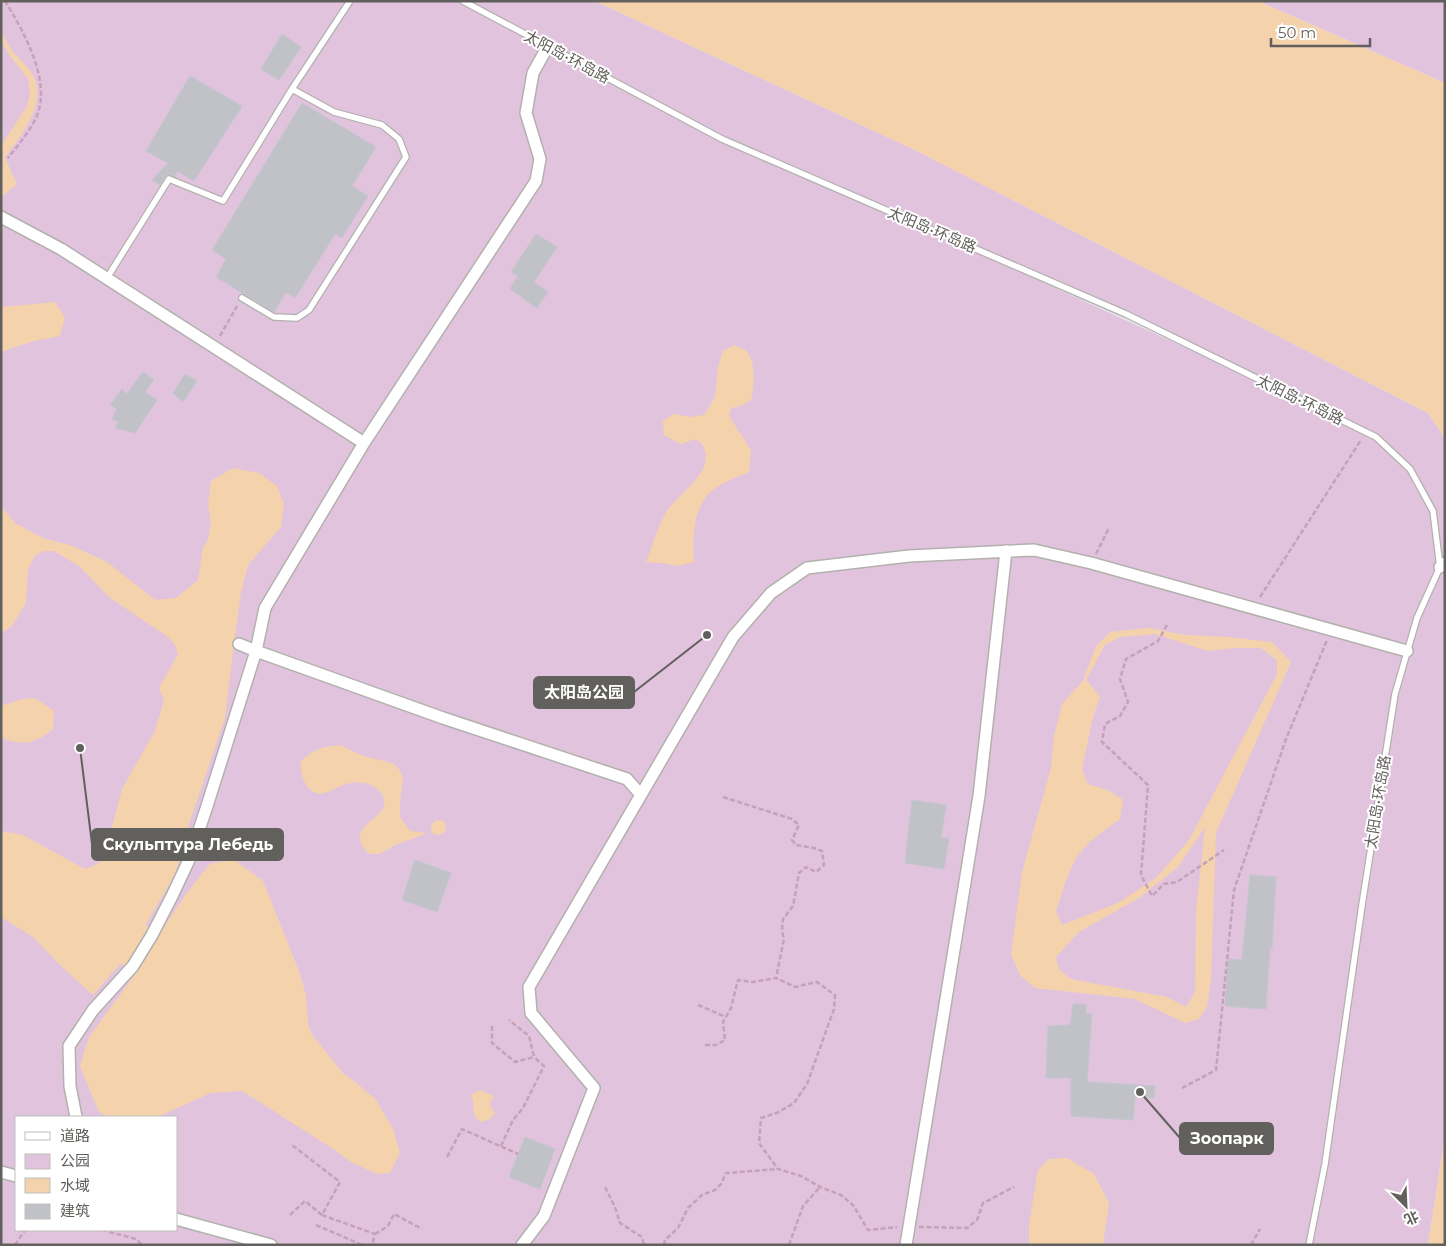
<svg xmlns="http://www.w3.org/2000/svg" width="1446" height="1246" font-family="Montserrat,'Noto Sans SC',sans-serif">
<rect width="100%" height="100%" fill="#e4e5ec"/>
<path fill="#e1c3de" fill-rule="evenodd" d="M1,1h594l320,149 513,263 17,25v697l-17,110h-1427zM929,230l197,84 139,70zM16,1117h160v113h-160z
M1258,1h187v82z"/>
<path fill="#f4d3ac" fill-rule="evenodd" d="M595,1h663l187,82v355l-17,-25 -513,-263z
M1,32c4,6 7,12 10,17 7,9 18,18 23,28 13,28 -14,59 -29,81l12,26 -14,12 -2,-2v-48l26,-40 3,-13 -2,-14 -20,-26 -7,-13z
M55,302l10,15 -5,19 -26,5 -33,11v-45z
M734,345c3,2 8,3 11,5 12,11 9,37 6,50l-10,6 -10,2 -2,8 22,34 -2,22c-12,5 -24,9 -35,17 -21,16 -22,49 -20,73l-17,4 -14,-3 -17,-1c6,-15 14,-42 23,-54 13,-17 50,-40 32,-65l-6,-4 -14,5 -17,-9 -1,-14 10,-7 17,3 14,-2 11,-18 3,-30 5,-16z
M233,468l26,5 18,13 7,18 -3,23 -33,38 -7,28 -7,50 -9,75 -34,100 -16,57 -29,49 6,11 9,-4 28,-41 21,-26 23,-5 30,22 36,90 7,24 2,29 4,11 32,39 14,10 18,16 17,29 7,24 -10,20 -13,1 -26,-12 -16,-12 -93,-59 -31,2 -54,24h-48l-10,-5 -19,-46 9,-29 47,-64 -4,-7 -12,-2 -27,31 -34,-31 -26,-27 -32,-20v-86l22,4 62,34 13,-5 12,-29 12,-46 33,-58 9,-31 -5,-12 19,-34 -3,-9 -7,-8 -59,-40 -30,-31 -25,-15h-10l-9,5 -7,13 -2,34 -14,23 -11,7v-127l14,17 28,15 30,8 34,16 48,38 21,-2 22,-18 5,-32 5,-9 3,-16 -3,-19 3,-23z
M1148,628l38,7 42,2 44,5 19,20 -75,171 -5,146 -4,28 -8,12 -14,4 -50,-24 -100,-11 -15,-13 -9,-20 11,-83 29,-104 3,-32 8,-32 21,-23 13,-35 14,-14zM1155,634l53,17 26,-3h27l16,12v14l-88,166 -33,38 -38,25 -56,22 -6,-14c6,-17 11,-38 21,-54 11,-16 28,-27 43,-38l3,-19 -15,-10 -20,-6 -6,-14 10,-49 8,-25 -14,-16 19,-35 15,-8zM1205,827l-9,84 -1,81 -9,15 -19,-10 -96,-18 -12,-9 -3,-13 23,-25 60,-34 39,-31z
M35,698l19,13 -1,18c-19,15 -28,17 -52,9v-32l21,-7z
M340,745l23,11 29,7 7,6 4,8 -3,26v14l10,14 16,2 -3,2 -28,10 -15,9h-11c-29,-29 21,-34 15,-55 -1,-5 -5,-9 -9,-12 -11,-7 -26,-5 -37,0 -3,1 -6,4 -10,5 -20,8 -28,-15 -27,-31 13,-12 20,-14 39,-16z
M480,1090l14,6 -5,8 6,10 -7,6 -7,2c-13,-10 -4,-14 -10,-27z
M1445,1135v110h-17z
M1067,1158l27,16 15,29 -6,42h-74v-21l9,-54 11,-11z"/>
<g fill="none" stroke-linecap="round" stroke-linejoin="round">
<path stroke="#f4d3ac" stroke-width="14" d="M438,828l1,-1"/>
</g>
<path fill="#c0c2c8" stroke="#c3c6d0" d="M282,34l19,13 -22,33 -18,-11z
M190,76l52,30 -48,75 -17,-10 -2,6 -6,-3 -3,1 -6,10 -8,-5 16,-17 -22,-12z
M302,103l74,44 -24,39 16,10 -26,42 -7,-4 -40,64 -9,-6 -12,20 -58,-35 10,-18 -14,-9z
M536,234l21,13 -23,35 14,10 -11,16 -27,-19 8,-13 -7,-4z
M143,372l11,8 -9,12 12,8 -22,33 -20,-5 4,-6 -7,-3 5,-10 -7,-4 12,-16 5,5z
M185,374l12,7 -14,21 -10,-9z
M912,800l34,5 -5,33h8l-5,31 -39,-6z
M415,860l36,13 -14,39 -35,-12z
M1250,875l26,2 -4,71h-2l-4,61 -41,-3 3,-47 14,1z
M1073,1004h13v10h6l-5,68 68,4 -1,12 -19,-1 -2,23 -62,-4v-38h-25l2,-52 22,-1z
M525,1137l30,12 -15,40 -31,-12z"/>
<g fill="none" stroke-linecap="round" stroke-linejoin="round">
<g stroke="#b2b1ad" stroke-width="8">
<path id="lane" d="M463,1l259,138 404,175 250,123 34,32 23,42 7,56 -23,51 -22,76 -33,211 -37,259 -16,81
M107,278l62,-99 54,22 69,-112
M242,298l32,19 23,1 12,-8 97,-153 -7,-18 -17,-14 -48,-13 -42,-23 58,-88"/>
</g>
<g stroke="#b2b1ad" stroke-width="14">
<path id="street" d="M1,217l60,32 303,194 -99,165 -9,43 -49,155 -18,54 -17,36 -20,39 -19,31 -40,44 -24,36 1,40 6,31
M364,443l172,-262 4,-22 -14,-46 7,-40 15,-27
M1440,567l5,-4
M239,644l17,7 187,67 184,61 14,16
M1,1172l15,4
M176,1219l95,26
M522,1245l22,-29 50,-128 -63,-75 -2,-26 204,-350 38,-44 36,-25 102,-12 125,-6 57,13 316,88
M906,1245l73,-449 27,-245"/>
</g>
<path stroke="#c6a1b8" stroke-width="2.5" stroke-dasharray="5 2.5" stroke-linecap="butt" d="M5,1c18,29 45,77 33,112 -6,16 -19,31 -30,45
M220,336l17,-30
M1096,554l13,-26
M1260,597l101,-157
M1167,625l-9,16 -32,18 -6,20 8,23 -8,14 -15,8 -3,18 46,43 -7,90 11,21 12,-12 13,-2 47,-32
M723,797l69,22 7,6 -7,15 4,5 18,3 8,3 2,14 -8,7 -10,-5 -7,6 -6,33 -10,13 -1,12 2,8 -8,39
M698,1005l28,12
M492,1026v17l23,19 19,-5 -5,-21 -20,-16
M705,1045h11l9,-5 -2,-18 8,-14 7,-28 15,2 23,-4 19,9 22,-5 18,13 -1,14 -27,75 -13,19 -15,9 -18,6 -2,25 19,26 23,7 19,11 21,8 12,10 15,25 29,-3
M1182,1088l34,-18 18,-180 52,-151 41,-99
M501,1146l12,-26 10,-12 21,-42 -10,-9
M447,1157l15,-28 56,25
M605,1187l10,20 5,16 22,14 2,8
M290,1215l15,-14 17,14 18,-33 -48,-37
M322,1215l53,19 -3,11
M316,1225l46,20
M919,1227l48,1 10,-8 6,-17 31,-16
M102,1230l34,9 6,6
M375,1234l13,-8 6,-12 28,15
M15,1245l10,-15
M664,1245l1,-5 13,-12 10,-20 14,-13 13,-5 6,-6 5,-11 52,-4
M789,1245l14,-39 17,-19
M1251,1245l9,-16"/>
<use href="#lane" stroke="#fff" stroke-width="5.5"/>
<use href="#street" stroke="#fff" stroke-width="11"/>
</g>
<g text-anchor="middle" stroke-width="4" stroke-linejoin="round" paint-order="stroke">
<g font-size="15" fill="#62605c" stroke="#fff">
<text transform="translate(567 57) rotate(28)" y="5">太阳岛•环岛路</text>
<text transform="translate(932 230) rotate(23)" y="5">太阳岛•环岛路</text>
<text transform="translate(1300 400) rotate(26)" y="5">太阳岛•环岛路</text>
<text transform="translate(1378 802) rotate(-81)" y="5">太阳岛•环岛路</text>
</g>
</g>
<path fill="none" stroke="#62605c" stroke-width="2" d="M707 635L634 692M80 748L92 844M1140 1092L1180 1138"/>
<g fill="#62605c" stroke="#fff" stroke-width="2">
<circle cx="707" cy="635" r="5"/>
<circle cx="80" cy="748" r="5"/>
<circle cx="1140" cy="1092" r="5"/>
</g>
<g fill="#62605c" stroke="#62605c" stroke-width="2">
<rect x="534" y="677" width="100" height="31" rx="5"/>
<rect x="92" y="829" width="191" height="31" rx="5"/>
<rect x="1180" y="1123" width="93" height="31" rx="5"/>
</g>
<g font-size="16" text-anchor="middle" font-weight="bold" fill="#fff">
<text x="584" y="698">太阳岛公园</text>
<text x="188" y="850">Скульптура Лебедь</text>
<text x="1227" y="1144">Зоопарк</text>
</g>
<rect width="1446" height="1246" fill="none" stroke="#62605c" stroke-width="5"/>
<rect x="15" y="1116" width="162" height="115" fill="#ffffff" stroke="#c0bfbe"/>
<rect x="25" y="1132" width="25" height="8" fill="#ffffff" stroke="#c0bfbe"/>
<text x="60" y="1141" font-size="15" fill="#62605c">道路</text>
<rect x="25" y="1154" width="25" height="15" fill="#e1c3de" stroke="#c0bfbe"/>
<text x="60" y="1166" font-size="15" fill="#62605c">公园</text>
<rect x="25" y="1178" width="25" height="15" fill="#f4d3ac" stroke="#c0bfbe"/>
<text x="60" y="1191" font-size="15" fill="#62605c">水域</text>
<rect x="25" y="1204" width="25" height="15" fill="#c0c2c8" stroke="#c0bfbe"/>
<text x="60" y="1216" font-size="15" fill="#62605c">建筑</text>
<g transform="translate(1406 1206) rotate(156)" stroke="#ffffff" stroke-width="4" paint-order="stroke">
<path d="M0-4L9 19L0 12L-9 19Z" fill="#62605c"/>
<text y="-8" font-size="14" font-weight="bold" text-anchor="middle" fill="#62605c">北</text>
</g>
<path d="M1271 38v8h99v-8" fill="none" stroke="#62605c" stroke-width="2.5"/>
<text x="1278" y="38" font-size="15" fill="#62605c" stroke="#ffffff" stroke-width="4" paint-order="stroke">50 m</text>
</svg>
